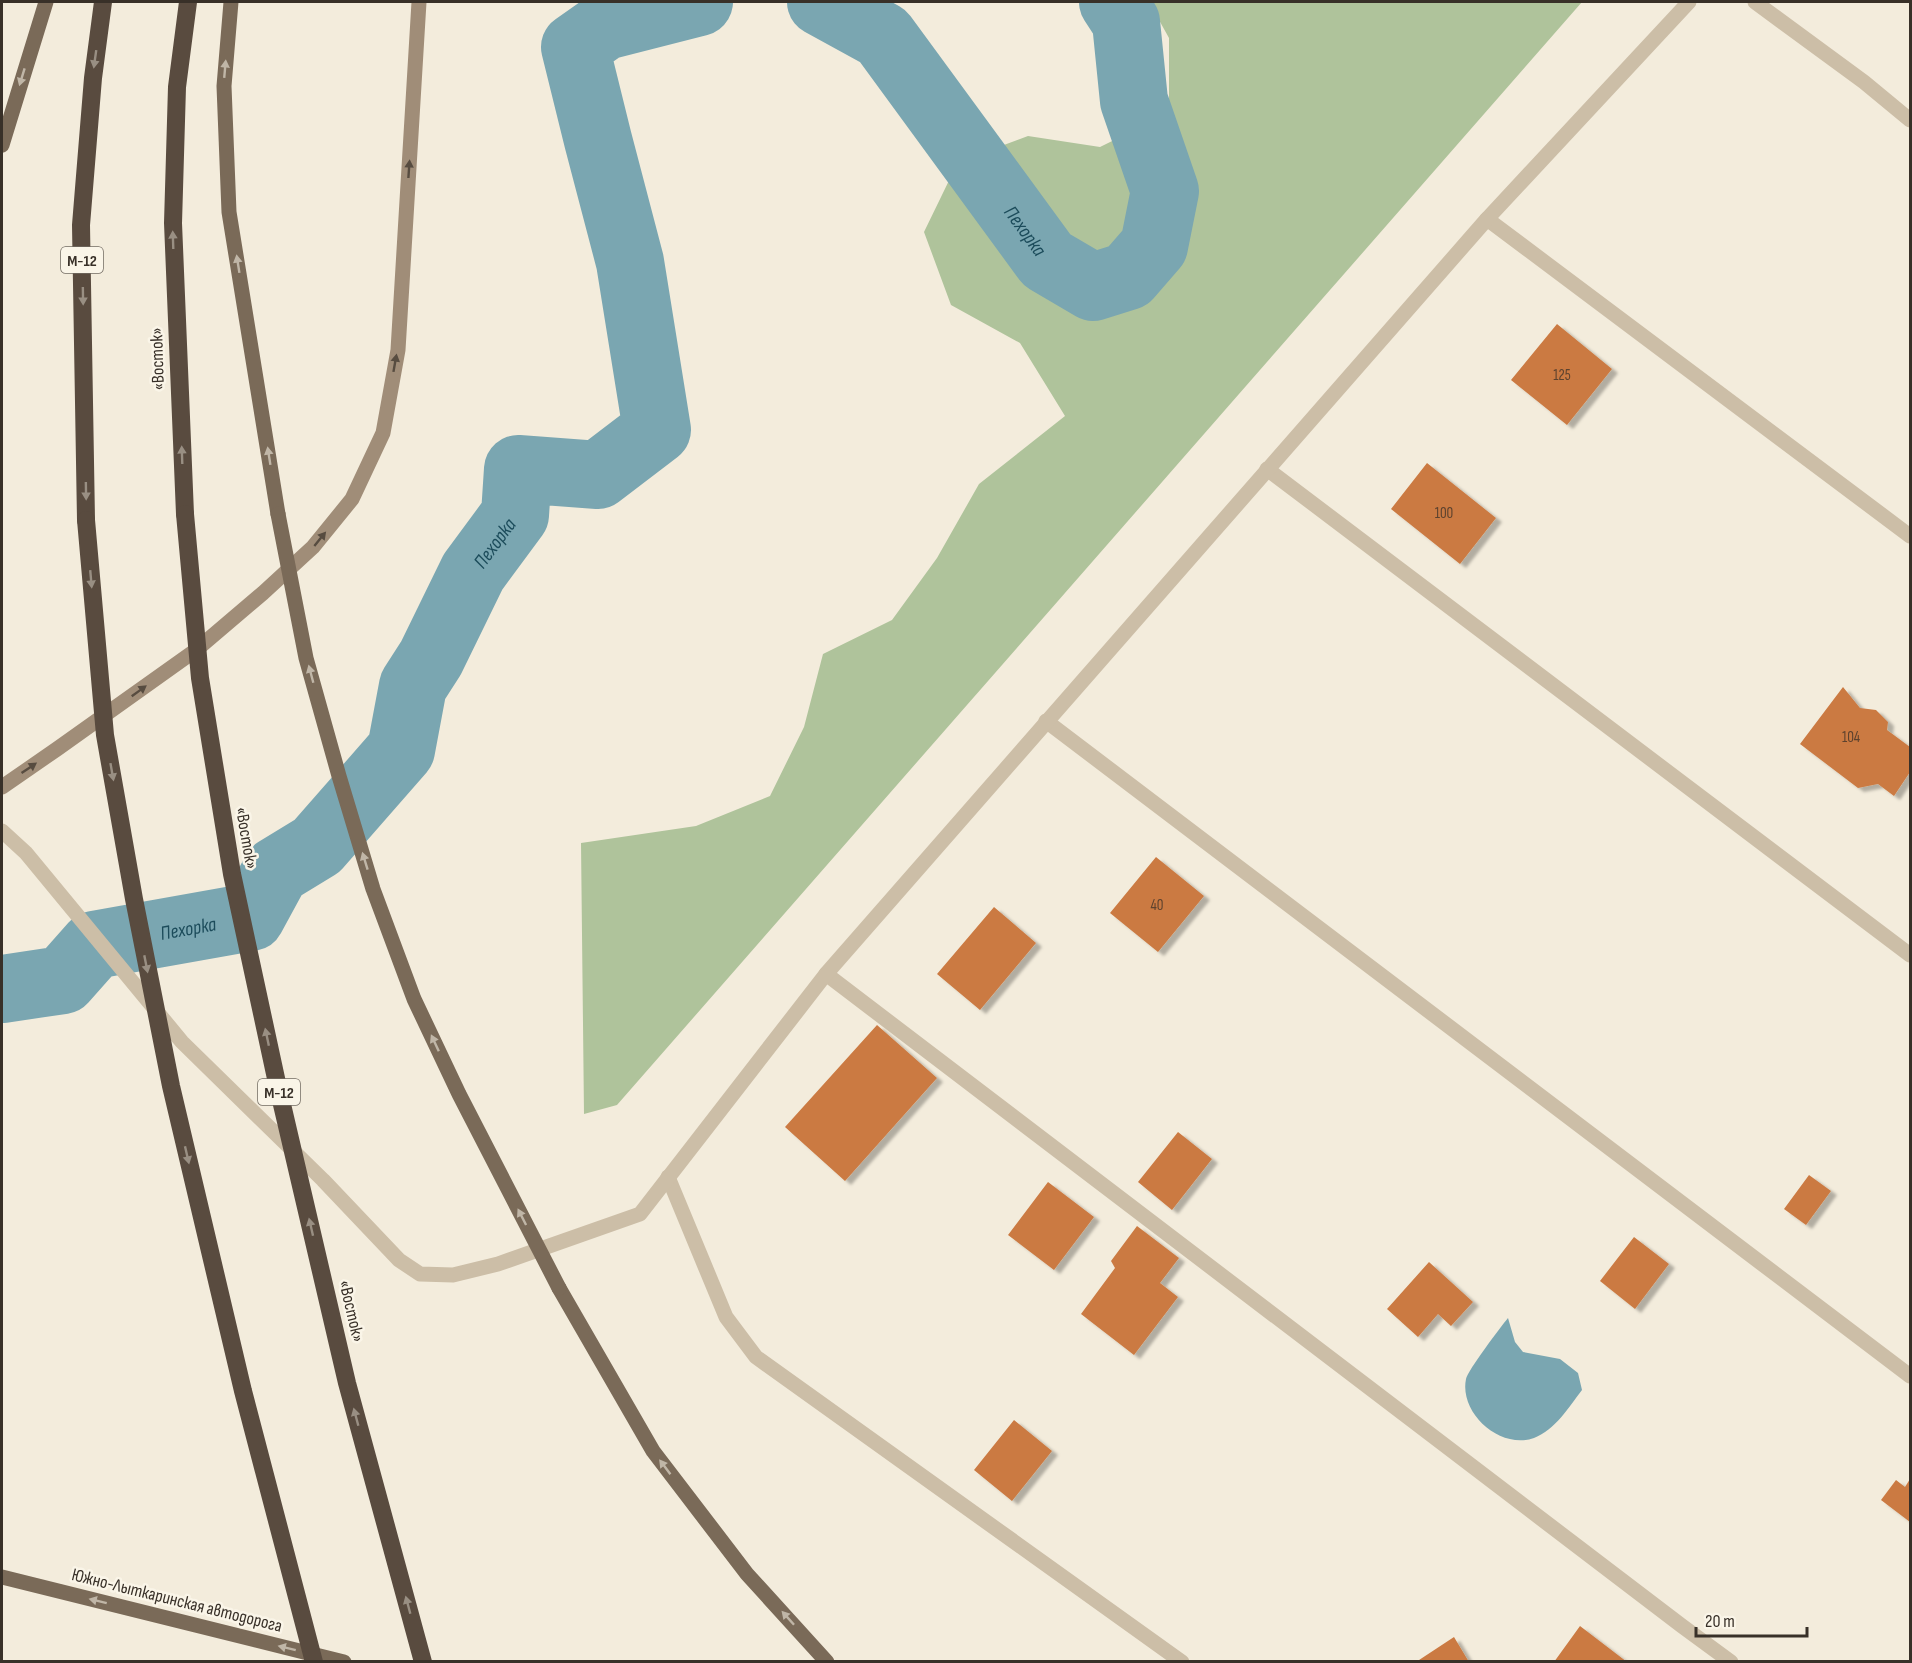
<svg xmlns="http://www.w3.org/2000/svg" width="1912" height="1663" font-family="'Sofia Sans Condensed',sans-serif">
<defs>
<filter id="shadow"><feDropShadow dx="6" dy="4" stdDeviation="1.5" flood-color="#0004"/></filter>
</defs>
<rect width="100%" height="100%" fill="#f3ecdc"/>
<path fill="#afc39b" d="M1149,2h433l-965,1103 -33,9 -3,-271 115,-17 74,-30 34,-69 19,-73 69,-34 45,-62 42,-74 86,-68 -45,-73 -69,-38 -27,-73 34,-70 70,-26 72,11 69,-34v-75z"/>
<path fill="#7aa6b1" d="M1508,1318l7,24 8,10 37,7 18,14 4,17c-13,17 -27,40 -48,48 -34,12 -75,-25 -68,-59 2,-9 34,-51 42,-61z"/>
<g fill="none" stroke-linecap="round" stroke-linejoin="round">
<g stroke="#7aa6b1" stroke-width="68">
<path id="s1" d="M821,2l62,34 164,224 46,27 35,-11 26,-30 11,-55 -31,-90 -8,-79 -13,-20"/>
<path id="s2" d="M2,989l61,-9 31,-35 157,-28 25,-46 41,-25 84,-96 12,-64 18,-28 42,-86 42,-57 3,-46 80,6 59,-45 -27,-168 -32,-122 -23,-93 30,-21 94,-24"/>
</g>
</g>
<path fill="#cb7a42" filter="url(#shadow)" d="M1557,324l55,45 -45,56 -56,-45z
M1427,463l69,55 -36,46 -69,-55z
M1843,687l17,21 16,2 12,12 -1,8 23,17v25l-16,24 -16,-12 -20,4 -58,-44z
M1156,857l48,39 -46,56 -48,-39z
M994,907l42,36 -56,67 -43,-36z
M877,1025l60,53 -92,103 -60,-54z
M1178,1132l34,27 -40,51 -34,-28z
M1809,1175l22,16 -25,34 -22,-16z
M1048,1182l46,35 -40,53 -46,-35z
M1137,1226l42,32 -19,25 18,14 -44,58 -53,-41 34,-46 -4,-7z
M1634,1237l35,27 -34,45 -35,-28z
M1429,1262l44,40 -22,24 -13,-12 -20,23 -31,-28z
M1014,1420l38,31 -40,50 -38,-31z
M1910,1479v43l-29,-22 15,-20 9,7z
M1580,1626l47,36h-73z
M1454,1637l15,25h-53z"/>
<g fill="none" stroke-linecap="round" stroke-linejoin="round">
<path stroke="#ccbea7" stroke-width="15" d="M1755,2l109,80 46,38
M1487,219l423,317
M1267,469l643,486
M1046,721l864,655
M826,974l856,652 49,36
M668,1177l58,140 30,40 426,305"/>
<path stroke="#ccbea7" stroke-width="15" d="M2,831l24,22 156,189 141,138 76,80 21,14 33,1 45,-11 142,-50 186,-240 661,-755 202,-217"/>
<path stroke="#a08d78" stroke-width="15" d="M2,787l55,-38 139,-99 67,-57 50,-46 39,-48 31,-66 15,-83 21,-348"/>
<path stroke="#7a6a58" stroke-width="15" d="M231,2l-7,84 5,126 49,302
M2,145l44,-143
M559,1288l94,163 94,123 80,88
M2,1577l342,85"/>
<path stroke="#594b3f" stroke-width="18" d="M185,514l-12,-291 4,-136 11,-85
M86,520l-5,-295 12,-147 10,-76"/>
<path stroke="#7a6a58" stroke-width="15" d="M278,514l28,144 33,118 34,113 41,110 45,95 100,194"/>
<path stroke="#594b3f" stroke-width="18" d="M185,514l15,164 32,196 45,209 70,300 76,279
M86,520l19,215 29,164 37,187 72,305 71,271"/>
</g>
<defs><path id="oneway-solid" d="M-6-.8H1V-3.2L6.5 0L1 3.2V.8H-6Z" transform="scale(1.5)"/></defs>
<g fill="#998f83">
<use href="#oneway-solid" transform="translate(95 59) rotate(98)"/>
<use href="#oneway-solid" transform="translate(173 240) rotate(-92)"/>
<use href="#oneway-solid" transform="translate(83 296) rotate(89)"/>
<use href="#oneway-solid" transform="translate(182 455) rotate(-92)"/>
<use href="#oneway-solid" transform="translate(86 491) rotate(89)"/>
<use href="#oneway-solid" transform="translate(91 579) rotate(85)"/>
<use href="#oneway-solid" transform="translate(112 772) rotate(80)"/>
<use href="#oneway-solid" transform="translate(146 964) rotate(79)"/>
<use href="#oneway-solid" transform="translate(267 1037) rotate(-102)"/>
<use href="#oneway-solid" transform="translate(187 1155) rotate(77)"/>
<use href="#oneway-solid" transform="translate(311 1227) rotate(-103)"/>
<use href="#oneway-solid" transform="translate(356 1417) rotate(-105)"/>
<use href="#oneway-solid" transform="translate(408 1605) rotate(-105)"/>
</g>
<g fill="#c0b6a7">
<use href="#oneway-solid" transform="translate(225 69) rotate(-85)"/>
<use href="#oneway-solid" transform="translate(22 77) rotate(107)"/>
<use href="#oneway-solid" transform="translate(238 264) rotate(-99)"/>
<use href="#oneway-solid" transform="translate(269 456) rotate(-99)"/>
<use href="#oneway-solid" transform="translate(311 674) rotate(-105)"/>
<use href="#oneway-solid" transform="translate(365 861) rotate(-107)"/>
<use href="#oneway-solid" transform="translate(435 1043) rotate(-115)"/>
<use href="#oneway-solid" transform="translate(522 1217) rotate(-117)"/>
<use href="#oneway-solid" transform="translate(665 1467) rotate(-127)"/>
<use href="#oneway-solid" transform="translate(98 1601) rotate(-166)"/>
<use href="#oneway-solid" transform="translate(788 1618) rotate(-132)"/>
<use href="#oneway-solid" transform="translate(287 1648) rotate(-166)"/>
</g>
<g fill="#574c40">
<use href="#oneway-solid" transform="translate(409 169) rotate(-86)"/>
<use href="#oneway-solid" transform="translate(395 363) rotate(-80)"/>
<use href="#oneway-solid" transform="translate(320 539) rotate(-51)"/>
<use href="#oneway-solid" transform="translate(139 691) rotate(-36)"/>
<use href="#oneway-solid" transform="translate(29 768) rotate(-34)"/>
</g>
<g text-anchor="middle" stroke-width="5" stroke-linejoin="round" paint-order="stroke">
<g font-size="15" fill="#5d422e">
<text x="1562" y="380">125</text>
<text x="1444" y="518">100</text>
<text x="1851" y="742">104</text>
<text x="1157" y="910">40</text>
</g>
<g fill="#faf5e8" stroke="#726b62" stroke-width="1.5">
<rect x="61" y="247" width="42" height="26" rx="4.5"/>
<rect x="258" y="1079" width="42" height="26" rx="4.5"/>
</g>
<g font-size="16" font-weight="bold" fill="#383028">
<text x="82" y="266">М-12</text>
<text x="279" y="1098">М-12</text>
</g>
<g font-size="18" fill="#383028" stroke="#faf5e8">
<text transform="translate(157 359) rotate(-92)" y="6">«Восток»</text>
<text transform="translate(247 838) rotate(80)" y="6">«Восток»</text>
<text transform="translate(352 1311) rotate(77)" y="6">«Восток»</text>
<text transform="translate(177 1600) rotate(14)" y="6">Южно-Лыткаринская автодорога</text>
</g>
<g font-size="20" font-style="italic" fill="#1c4c5b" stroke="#faf5e8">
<text dy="7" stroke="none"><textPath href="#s1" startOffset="312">Пехорка</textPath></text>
<text dy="7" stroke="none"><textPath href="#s2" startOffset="726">Пехорка</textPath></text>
<text dy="7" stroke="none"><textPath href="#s2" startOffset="204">Пехорка</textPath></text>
</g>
</g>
<rect width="1912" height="1663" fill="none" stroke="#383028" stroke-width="6"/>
<path d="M1696 1627v9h111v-9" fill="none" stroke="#383028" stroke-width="3"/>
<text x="1705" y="1627" font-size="18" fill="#383028" stroke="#faf5e8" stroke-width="4.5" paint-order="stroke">20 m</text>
</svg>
